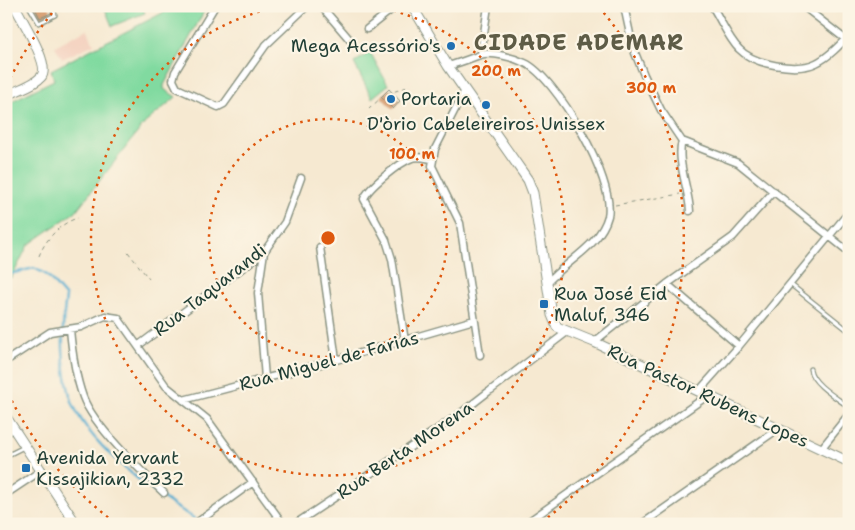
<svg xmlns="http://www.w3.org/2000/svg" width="855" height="530" font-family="'Shantell Sans',sans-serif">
<rect width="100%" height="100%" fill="#fcf5e5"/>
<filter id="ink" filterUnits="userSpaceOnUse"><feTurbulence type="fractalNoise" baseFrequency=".02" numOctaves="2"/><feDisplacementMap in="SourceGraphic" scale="10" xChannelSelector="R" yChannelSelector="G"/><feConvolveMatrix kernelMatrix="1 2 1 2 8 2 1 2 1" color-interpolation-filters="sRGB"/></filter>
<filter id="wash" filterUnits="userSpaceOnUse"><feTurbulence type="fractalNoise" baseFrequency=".0096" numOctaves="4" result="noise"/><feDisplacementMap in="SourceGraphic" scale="20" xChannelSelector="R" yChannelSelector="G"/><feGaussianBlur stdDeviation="1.12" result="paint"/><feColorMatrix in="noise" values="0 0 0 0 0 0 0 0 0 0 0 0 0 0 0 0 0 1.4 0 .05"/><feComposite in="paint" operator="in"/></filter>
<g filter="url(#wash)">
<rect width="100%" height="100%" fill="#f6e9d1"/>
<path fill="#f4d3c1" d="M87,29l7,15 -32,15 -7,-13z"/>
<path fill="#81daa0" stroke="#508c6a" d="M104,6h38l3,7 -33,13z
M176,6h31l-43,79v4l12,8 -31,26 -70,89 -47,33 -16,32 -6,2v-175l48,-24 -3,-10z
M370,52l18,33 -16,13 -18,-35z"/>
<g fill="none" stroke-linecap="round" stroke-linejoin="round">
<path stroke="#53add1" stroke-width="2.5" d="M6,275l28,-7 13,7 19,22c-5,33 -5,65 4,98 12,47 86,100 125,124"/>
</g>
<g id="blocks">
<path fill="#d39668" d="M34,6h16l1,7 -11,5z
M389,89l11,12 -7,8 -12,-12z"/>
</g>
</g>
<g filter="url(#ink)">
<use href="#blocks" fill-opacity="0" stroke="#8a9382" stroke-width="1"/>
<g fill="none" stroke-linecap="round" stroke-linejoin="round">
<g stroke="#8a9382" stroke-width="5.5">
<path id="lane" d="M29,6l10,17 16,-8 -2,-9
M790,284l59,47
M810,369c2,15 27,29 39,38
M6,456l18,-9"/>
</g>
<g stroke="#8a9382" stroke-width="9">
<path id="street" d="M215,6l-40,66 -2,8 4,8 41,19 6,-3 42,-59 41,-39
M321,6l29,34
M624,6l9,42 11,27 17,35 21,31 56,22 111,89
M712,6c9,14 16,32 27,43 15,16 58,23 77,14 13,-6 24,-18 33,-28
M803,6l42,33
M367,29l29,-23
M481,54l7,-48
M448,66c11,-3 21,-7 32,-11 12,-4 34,3 45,8 31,14 91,117 83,153 -8,30 -42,45 -61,67
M465,90l-30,59 -3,17 28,57 20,132
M682,141c-6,19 7,49 8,70
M320,247l16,113
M264,252l-6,41 7,85
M667,284l72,62
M70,329c2,23 5,46 13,68 10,28 58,74 81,96
M405,341l-13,-82 -6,-19 -22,-41c4,-12 37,-37 48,-41 7,-2 13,0 20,1
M594,342l73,-58 66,-47 41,-46
M139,345l125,-93 21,-30 16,-44
M6,361l44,-29 31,-5 24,-11 13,2 48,68 41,33 76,105
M491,390l76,-58
M698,392l41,-46 110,-134
M183,400l153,-40 138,-40
M821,449l28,-35
M6,494l36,-24
M195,524l58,-42
M295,524l162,-108 31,-24
M525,524l182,-128
M642,524l136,-95"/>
</g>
<g stroke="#8a9382" stroke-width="11">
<path id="secondary" d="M412,6l36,60 80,114 5,13 19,122 5,12 37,15 255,120
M6,96c10,-6 27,-10 35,-19 11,-11 -20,-58 -26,-71
M6,417l70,107"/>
</g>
<path stroke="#8a9382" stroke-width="1" stroke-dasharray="4 4" stroke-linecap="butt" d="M369,109l15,-14 26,-9
M615,205l65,-11
M128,252l21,27
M39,256c6,-16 22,-34 39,-38"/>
<use href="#lane" stroke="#fff" stroke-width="3"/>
<use href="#street" stroke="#fff" stroke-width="6"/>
<use href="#secondary" stroke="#fff" stroke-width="9"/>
</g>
</g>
<g fill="none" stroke="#de580e" stroke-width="2.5" stroke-dasharray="2.5 5">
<circle cx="328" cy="238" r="119"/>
<path d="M379 7A237 237 0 1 1 277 7"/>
<path d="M114 522A356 356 0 0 1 7 391M7 85A356 356 0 0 1 57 7M599 7A356 356 0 0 1 542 522"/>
</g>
<g fill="#1f6fb2" stroke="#fcf5e5" stroke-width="2">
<circle cx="451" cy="46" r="5"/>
<circle cx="391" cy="99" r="5"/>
<circle cx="486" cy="105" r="5"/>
<rect x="539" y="299" width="10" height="10" rx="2.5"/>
<rect x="21" y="463" width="10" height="10" rx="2.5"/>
</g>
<g text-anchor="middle" stroke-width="4.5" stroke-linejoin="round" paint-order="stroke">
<g font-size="18" fill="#1f3d34" stroke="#fcf5e5" text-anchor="start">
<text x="441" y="52" text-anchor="end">Mega Acessório's</text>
<text x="401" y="105">Portaria</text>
<text x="486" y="130" text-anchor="middle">D'òrio Cabeleireiros Unissex</text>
<text x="554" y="300">Rua José Eid<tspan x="554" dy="21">Maluf, 346</tspan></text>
<text x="36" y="464">Avenida Yervant<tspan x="36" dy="21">Kissajikian, 2332</tspan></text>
</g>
<g font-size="18" fill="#1f3d34" stroke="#fcf5e5">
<text transform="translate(210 290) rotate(-38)" y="6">Rua Taquarandi</text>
<text transform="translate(329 361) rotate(-15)" y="6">Rua Miguel de Farias</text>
<text transform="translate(708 396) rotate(25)" y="6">Rua Pastor Rubens Lopes</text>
<text transform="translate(405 450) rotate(-34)" y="6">Rua Berta Morena</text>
</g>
<g font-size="22" font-weight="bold" letter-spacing="1" fill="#5e5c46" stroke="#fcf5e5">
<text x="579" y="50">CIDADE ADEMAR</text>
</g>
</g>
<circle cx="328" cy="238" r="8" fill="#de580e" stroke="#fcf5e5" stroke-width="2.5"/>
<g font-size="15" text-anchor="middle" font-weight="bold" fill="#de580e" stroke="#fcf5e5" stroke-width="4.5" stroke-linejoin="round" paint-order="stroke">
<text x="496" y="76">200 m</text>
<text x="651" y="93">300 m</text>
<text x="412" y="159">100 m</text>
</g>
<rect width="855" height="530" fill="none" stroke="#fcf5e5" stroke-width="25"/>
</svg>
